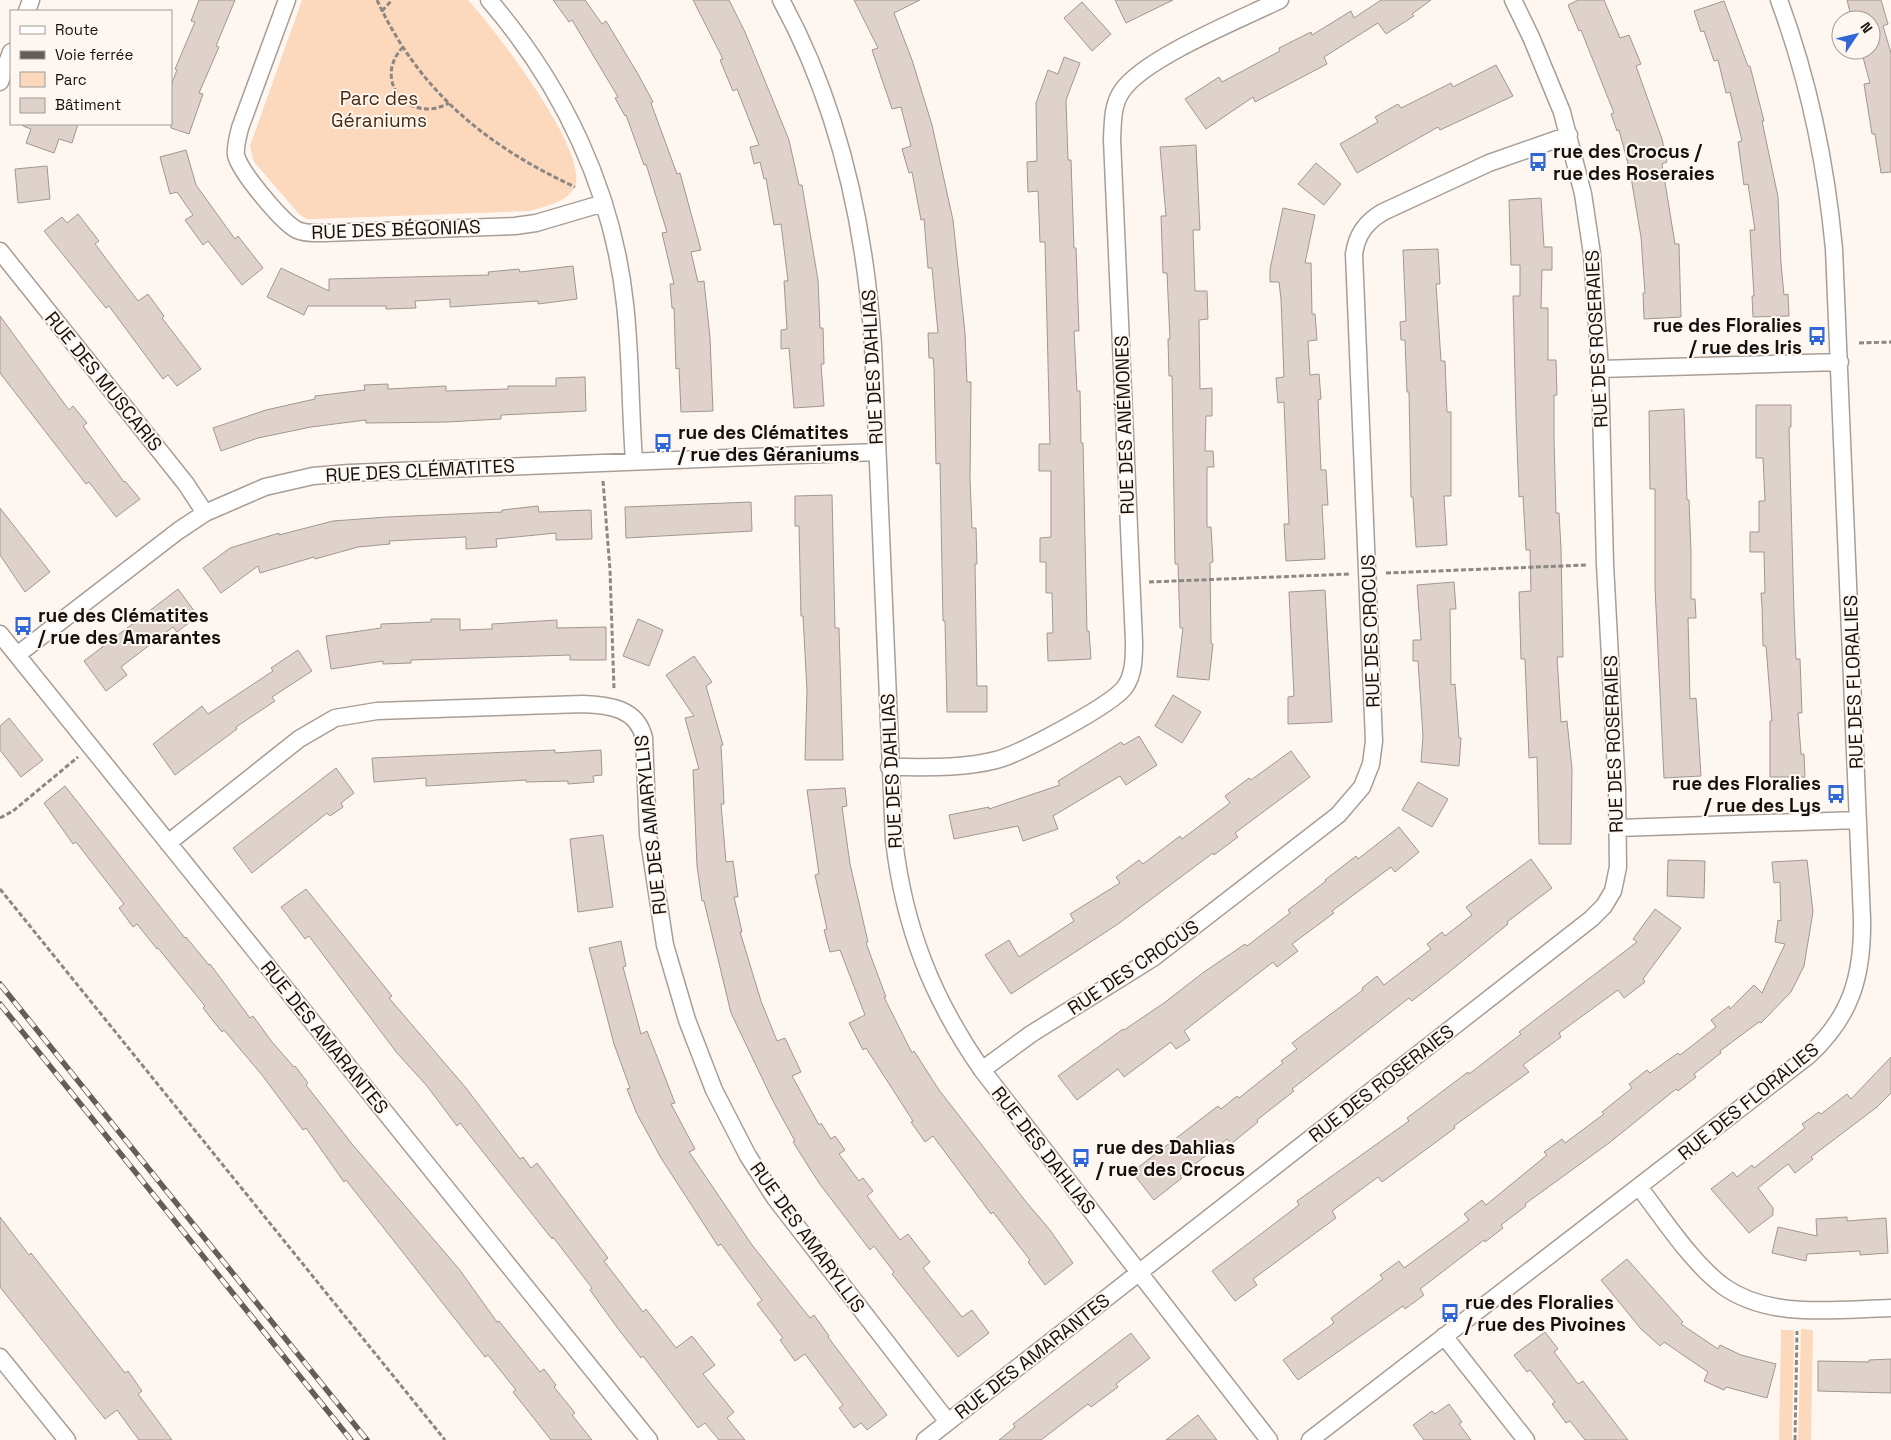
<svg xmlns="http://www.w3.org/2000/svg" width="1891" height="1440" font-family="'Space Grotesk',sans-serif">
<rect width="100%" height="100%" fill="#fef7f1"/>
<path fill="#fcd8bd" d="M302,0h166c25,27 121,151 107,186 -7,16 -29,20 -45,25l-216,8h-7l-7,-4 -46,-53 -4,-16z
M1801,1329l12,1 -2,110h-13z
M1781,1330h13l-2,110h-13z"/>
<path fill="#ded2ca" stroke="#a2978f" d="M199,0h36l-19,46 3,1 -20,46 4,1 -14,40 -18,-6v-43l6,-15 -2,-1 20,-47 -4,-1z
M553,0h32l17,24 4,-3 32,53 15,28 -2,1 26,71 3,-1 21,77 -10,2 7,30 6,-1 6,57 3,73 -32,1 -2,-44 -3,1 -2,-61h-2l-2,-24h4l-12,-51 5,-1 -21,-68 -2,1 -18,-50 -1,1 -10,-18 3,-1 -46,-77 -3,2z
M693,0h36l16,32 44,108 10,45h3l16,95 2,48h3l1,36h-3l3,42 -30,2 -5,-60 -8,1v-19l6,-1 -3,-48h4l-7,-57 -7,1 -8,-47 -2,1 -4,-17 -6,2 -4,-17 9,-2 -22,-56 -4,2 -13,-31 3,-1z
M854,0h66l-26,13 18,47 20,65 21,95 12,113 2,49h4l-1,97 2,49h4l1,36h-2l2,122h10v26h-40l-2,-91h-2l-3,-158 -4,1 -2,-95 -1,-11h-4l-1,-25h10l-6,-65h-4l-4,-49 -3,1 -9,-48 -3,1 -7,-24 9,-3 -10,-39 -9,2 -20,-59 6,-2z
M1115,0h58l-47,23z
M1381,0h50l-19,14 2,2 -28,18 -8,-11 -54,34 3,7 -72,38 -2,-5 -47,32 -21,-30 34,-22 3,5 58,-31 -1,-3 32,-16 1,3 39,-24 3,7z
M1578,0h26l16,38 9,-3 12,29 -5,2 26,73 5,23 -5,2 13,80h4l2,73 -37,2 -1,-26h2l-4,-56 -11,-66 -11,-41 -2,1 -6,-17 3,-1 -33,-83 -2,1 -11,-26z
M1847,0h34l7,24 -5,2 8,27v119l-10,1 -6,-39h-3l-8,-50 6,-1 -9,-33h10v-30h-19z
M1724,1l24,65h2l14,55h-2l16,76 3,67 3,31 4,-1 1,22 -36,1 -1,-21h2l-4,-66h5l-7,-46 -4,1 -6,-43 4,-1 -12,-49 -4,1 -8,-33 -4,1 -10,-30 -3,1 -7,-21z
M1082,2l29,32 -19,17 -28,-33z
M1064,57l16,6 -14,37 2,60h3l3,88h2l3,83h-5l3,60h3l1,52h2l4,188h2l2,28 -43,2 -1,-28h6l-1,-40h-6v-31h-6v-24l11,-1v-66h-12v-27h11l-5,-202h-5l-2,-51 -10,1 -1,-30 10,-1 -1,-58 12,-33 10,4z
M1496,65l17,31 -73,34 -2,-3 -81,46 -17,-29 38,-22 -3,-5 23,-13 3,4 50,-25 2,4z
M23,124h55l-6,19 -13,-4 -5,14 -28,-10 5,-14 -8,-3z
M1196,145l4,85h-7l2,61h12l1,28 -9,1 1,69 12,-1v28h-6l-1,35h8l1,16h-7v60h4l2,35 -3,1 1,80 2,1 -4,36 -32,-3 6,-49h-3l-2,-64h-3l-3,-188h-3l-1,-37h2l-3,-66h-4l-2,-57h5l-6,-69z
M186,150l10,35 39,54 3,-3 25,32 -21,17 -34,-44 -5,4 -18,-25 8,-5 -16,-23 -7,2 -10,-37z
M1316,163l25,21 -17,21 -26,-21z
M47,166l3,33 -32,4 -3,-34z
M1541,198l3,49h8v23h-10l-1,38h7v52h8l1,35h-3v44l2,74h3l2,35 2,109h-6l4,65 6,-1 5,48 -1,75h-32l-2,-87 -8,1 -4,-99h-4l-2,-67 12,-1 -1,-41h-4l-3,-54 -4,1 -3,-80 -3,-121h7v-31h-9l-2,-65z
M1283,208l32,7 -10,48h6l1,51h3l2,26 -9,1 2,34 9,-1 2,25 -3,1 3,70h5l2,35h-6l3,54 -39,2 -2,-37h5l-5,-122 -6,1 -2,-25 8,-1 -3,-78 -2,-17h-9v-13z
M78,214l21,27 -4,3 43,57 10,-7 16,22 -2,2 39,51 -24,17 -9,-11 -5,4 -54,-73 -3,2 -62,-77 18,-14 5,6z
M1438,249l2,35h-4l5,77h4l2,51h4v84h-7l3,49 -31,2 -3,-50h-2l-2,-105h-2l-2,-52h-4l-1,-18 6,-1 -3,-71z
M573,266l4,33 -39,5v-3l-88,6v-8l-35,2 1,7 -30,1v-3h-78l-4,9 -37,-18 14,-29 48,23v-12l160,-4 -1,-3 31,-3 1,3z
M0,316l69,94 4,-4 14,17 -4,3 41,56 1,-1 15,18 -24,18 -27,-35 -3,2 -86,-111z
M585,377l1,34 -85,4v4l-54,3 -81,1v-3l-55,7 -53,11 -37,13 -8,-23 53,-18 49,-11v-3l50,-6 -1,-5 24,-1v5l58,-3v5l62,-2v-3h48v-8z
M1756,405h35v22h-2l5,186 2,46h4l2,54h-4l3,41h3l1,23h-35v-56h2l-6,-75h-3l-1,-40 -1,-13h4l-1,-41h-14v-20h9v-31h6l-2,-43h-7z
M1684,409l3,91h2l2,52v47h4l1,19h-8l2,81 6,-1 5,78 -37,2 -9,-191v-98h-5l-1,-78z
M832,495l3,133h4l4,132h-38l2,-70 -4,-74h-2l-2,-90h-4v-30z
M751,502l1,29 -126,7 -1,-31z
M538,506l1,6 52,-2 1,29 -36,1v-7l-60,6 1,8 -31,2v-12l-77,4 1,3 -32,3 -43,12 -1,-2 -54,16 -2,-7 -37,27 -18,-25 27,-20 49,-15v2l54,-14 54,-4 115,-5v-2z
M0,508l50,64 -25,20 -25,-37z
M1454,582l2,27h-6l1,76 4,-1 4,54h2l-2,28 -38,-4 2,-26 -5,-75h-5v-21h8l-4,-55z
M178,589l20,27 -21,16 -4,-5 -52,40 6,8 -21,16 -22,-30z
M1325,590l7,132 -44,2v-27l6,-1 -5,-104z
M431,619h29v11l32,-1v-5l65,-4v8l49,-1v33h-36v-5l-159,5v3l-28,1v-3l-52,8 -5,-33 55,-8v-4l50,-2z
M638,619l25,11 -14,36 -26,-10z
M298,650l14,21 -40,26 3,4 -39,26 1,2 -62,46 -22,-31 49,-38 6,8 65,-43 -2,-3z
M694,656l18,26 -6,4 17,59h-2l3,59h-3l5,58 7,-1 5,36h-4l8,35h-2l21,69 16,40 8,-3 16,34 -9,4 27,49 2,-2 10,16 4,-3 10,14 -6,4 20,27 4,-3 10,13 -6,5 33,44 8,-6 22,28 -7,6 39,49 10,-7 17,23 -31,24 -66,-83 2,-2 -20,-26 -4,4 -51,-67 -26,-41 2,-1 -21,-38 -43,-90 -27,-112h-2l-5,-35 -4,-96 6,-1 -14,-51 9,-2 -28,-41z
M1173,695l28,17 -19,31 -27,-17z
M9,718l34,42 -22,17 -21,-27v-24z
M1139,736l18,29 -31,20 -6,-9 -67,40 5,13 -35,12 -5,-15 -64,13 -5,-24 40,-8v2l71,-24 -2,-4 63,-39 3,3z
M555,750v3l46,-3 1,25 -9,1 1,6 -26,2v-3l-42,1v-2l-100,6v-8l-52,4 -2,-24z
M1291,751l19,26 -75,56 3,4 -24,18 -1,-2 -95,71 -107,70 -26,-39 24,-15 10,17 55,-36 -4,-7 50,-31 -4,-6 23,-17 4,4 37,-28 2,3 48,-36 -5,-7 24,-18 2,2z
M336,768l18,25 -13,10 2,4 -13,9 -3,-3 -75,60 -19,-25z
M1418,782l30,17 -16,28 -30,-17z
M65,786l120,152 1,-1 23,28 1,-1 40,54 3,-2 19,26 22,25 1,-1 13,17 -2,2 46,59 107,125 38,53 2,-1 41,51 4,-3 12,16 -2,2 21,26 -3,2 20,25h-41l-38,-48 3,-2 -28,-35 -3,2 -139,-177 -2,2 -38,-54 -3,2 -41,-55 -38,-45 -2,2 -19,-24 2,-2 -47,-58 -1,1 -20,-25 -4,3 -14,-19 5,-4 -48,-62 -3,2 -29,-41z
M845,788l2,18 -5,1 8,57 18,78 -2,1 20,54h-2l28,56 2,-2 25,39 88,113 23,27 23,33 -28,22 -17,-23 2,-2 -37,-48 -2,2 -58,-78 -8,6 -14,-20 2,-1 -47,-73 -3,2 -14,-27 16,-8 -25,-65 -10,2 -6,-22 3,-1 -12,-54 4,-1 -12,-84z
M1399,827l20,25 -24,20 -4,-5 -59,44 2,2 -42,31 6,7 -21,16 -4,-5 -89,69 6,9 -14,9 -5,-7 -47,35 -6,-8 -41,31 -19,-24 65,-47 1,1 40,-27 40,-31 41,-28 2,2 43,-33 -2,-3 38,-29 -1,-1 31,-24 2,3z
M603,835l10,72 -35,5 -8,-73z
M1531,859l21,29 -45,34 1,2 -59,48 -37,29 -3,-3 -117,91 2,2 -37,29 1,2 -27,22 -4,-5 -47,37 2,2 -28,22 -22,-28 86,-66 3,3 16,-13 2,2 44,-35 -2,-2 16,-12 -5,-6 71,-53 -1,-2 15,-12 7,9 47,-36 -4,-5 15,-12 3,4 27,-21 -6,-8z
M1668,860l37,1 -1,37 -37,-2z
M1807,860l6,52 -9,54 -13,26 -30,31 -2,-1 -39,29 1,2 -27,21 2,3 -18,14 -2,-2 -67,54 -84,61 1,2 -25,19 2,3 -18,14 -1,-2 -64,49 4,6 -19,14 -2,-3 -105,74 -15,-20 51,-37 -3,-5 52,-39 -3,-4 19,-14 5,7 65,-48 -5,-6 18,-14 4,5 61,-50 -3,-3 18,-13 3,4 39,-29 -2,-2 30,-24 -3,-4 18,-14 3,3 28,-20 2,2 36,-28 -5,-7 18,-14 1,3 24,-24 8,8 23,-49 -10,-2 3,-22 3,1 -1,-39 -6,1 -2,-21z
M306,889l86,107 -3,2 77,90 54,71 3,-2 8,11 6,-5 71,95 -4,3 39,51 3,-3 30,39 16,-12 23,29 -12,9 31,38 -7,6 18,22h-26l-14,-17 -7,5 -55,-72 -2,2 -22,-28 -29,-40 2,-2 -39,-51 -1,2 -92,-116 -3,3 -30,-40 -30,-33 -88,-117 -4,3 -24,-32z
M1655,909l26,19 -38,51 2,3 -21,16 -6,-8 -59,43 2,4 -38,28 6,7 -75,54 1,2 -73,54 -4,-5 -46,34 4,7 -83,61 4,6 -22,16 -23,-30 87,-66 -2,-4 112,-80 -2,-3 61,-46 1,2 52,-40 -2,-2 118,-90 -4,-3z
M621,941l5,25 -3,1 18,67 6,-3 28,72 -4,1 24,45 -6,3 63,93 58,73 4,-3 15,21 -1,1 59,78 -20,15 -6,-7 -7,5 -15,-20 4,-3 -38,-51 -10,7 -15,-21 3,-2 -26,-34 5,-4 -41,-56 -3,2 -57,-88 -24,-44 -10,-25 3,-1 -16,-44 -25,-96z
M1891,1057v36l-14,14 -66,50 2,2 -18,14 -7,-9 -30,24 15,20v7l-24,18 -38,-44 22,-17 4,5 15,-12 2,3 51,-40 -3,-4 17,-12 2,2 26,-20 4,5z
M0,1217l29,38 2,-2 94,120 3,-2 14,20 -4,3 34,46h-33l-22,-30 -12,9 -105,-132z
M1847,1217v4l39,-3 2,35 -28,2v-4l-53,3 -1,7 -34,-8 6,-26 39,9 -1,-17z
M1627,1259l56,63 -2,2 37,25 2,-4 21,10 35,9 -9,34 -41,-11 -2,3 -20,-9 4,-9 -44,-30 -4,4 -19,-17 -40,-49z
M1545,1332l13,17 -4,3 24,32 5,-3 45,59h-43l-15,-19 -4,2 -14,-19 3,-2 -25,-32 -3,2 -13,-17z
M1131,1333l19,25 -34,26 2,3 -27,20 -3,-3 -47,36h-42l16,-13 -2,-3z
M1891,1359v34l-73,-2v-30l51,1v-2z
M1449,1404l13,18 -3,2 12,16h-47l-11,-15 19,-14 3,3z
M1198,1415l19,25h-51z"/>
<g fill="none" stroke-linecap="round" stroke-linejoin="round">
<g stroke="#a99e95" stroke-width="19">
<path id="minor" d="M287,0l-47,128c-2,9 -5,18 -4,27 4,17 46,67 61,75 9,4 18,3 27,3l191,-7 21,-3 68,-20
M489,0c74,86 124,191 136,304 6,52 5,104 9,156
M781,0c58,106 84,226 92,345l21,495c10,87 38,158 88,230l287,370
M27,11l4,-11
M0,82l11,-30
M0,251l186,233 19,29
M1600,369l240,-7
M0,634l649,806
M17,655l161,-124 27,-18 60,-26 48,-11 36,-3 527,-21
M889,767c35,0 73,2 107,-7 24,-6 116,-55 129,-73 9,-13 9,-29 9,-45l-22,-503c1,-16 0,-34 10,-48 22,-33 119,-72 158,-91
M1618,828l240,-8
M168,843l131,-104 36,-21 42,-7 206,-7c26,1 54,4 61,34l4,96 17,111 22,75 27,70 34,66 27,42 173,224
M982,1070l49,-36 122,-76 185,-143 24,-28 9,-23 3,-23 -20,-487c3,-20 12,-32 29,-42l106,-49 80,-28
M1639,1187c24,31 52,75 84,99 47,34 114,23 168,22
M1444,1336l82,104
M0,1357l67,83
M925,1440l666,-521 13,-13 9,-15 5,-24 -1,-78 -12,-225 -5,-195 -8,-115 -9,-60 -21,-82 -31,-75 -18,-37
M1310,1440l498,-384c43,-39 55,-80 54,-137l-28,-670c-8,-86 -25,-168 -55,-249"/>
</g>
<path stroke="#8c8782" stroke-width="3" stroke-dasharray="5 2.5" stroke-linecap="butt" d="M377,0c42,91 108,145 198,187
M382,11l10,-11
M403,47c-32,34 7,78 46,56
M1859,343l32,-1
M603,481l7,89 4,119
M1386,573l201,-8
M1149,582l201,-8
M0,818l13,-7 65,-54
M0,889l445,551
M1795,1440l2,-109"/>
<use href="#minor" stroke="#fff" stroke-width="16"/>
<g stroke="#635e5a" stroke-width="5.5">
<path id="rail" d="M0,984l367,456
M0,1004l351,436"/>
</g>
<use href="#rail" stroke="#fef7f1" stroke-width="4" stroke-dasharray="11" stroke-linecap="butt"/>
</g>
<defs>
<g id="bus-bare" transform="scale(1.5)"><path d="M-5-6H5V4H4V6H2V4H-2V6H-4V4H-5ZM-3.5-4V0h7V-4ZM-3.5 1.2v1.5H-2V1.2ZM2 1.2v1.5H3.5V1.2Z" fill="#2f68d6" stroke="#fef7f1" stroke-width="2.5" paint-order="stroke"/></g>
</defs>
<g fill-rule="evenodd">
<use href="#bus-bare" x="1538" y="162"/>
<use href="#bus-bare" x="1817" y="336"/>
<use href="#bus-bare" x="663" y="443"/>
<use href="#bus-bare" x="23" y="626"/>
<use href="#bus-bare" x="1836" y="794"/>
<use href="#bus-bare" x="1081" y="1158"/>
<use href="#bus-bare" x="1450" y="1313"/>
</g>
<g text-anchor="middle" stroke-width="4" stroke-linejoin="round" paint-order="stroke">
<g font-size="19" fill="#4b2b0f" stroke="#fef7f1">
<text x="379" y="105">Parc des<tspan x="379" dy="22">Géraniums</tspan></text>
</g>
<g font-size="19" font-weight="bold" fill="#14100d" stroke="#fef7f1" text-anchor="start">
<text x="1553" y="158">rue des Crocus /<tspan x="1553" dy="22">rue des Roseraies</tspan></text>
<text x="1802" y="332" text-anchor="end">rue des Floralies<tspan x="1802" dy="22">/ rue des Iris</tspan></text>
<text x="678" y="439">rue des Clématites<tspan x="678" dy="22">/ rue des Géraniums</tspan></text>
<text x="38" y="622">rue des Clématites<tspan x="38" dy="22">/ rue des Amarantes</tspan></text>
<text x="1821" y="790" text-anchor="end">rue des Floralies<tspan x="1821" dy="22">/ rue des Lys</tspan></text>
<text x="1096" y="1154">rue des Dahlias<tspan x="1096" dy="22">/ rue des Crocus</tspan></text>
<text x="1465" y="1309">rue des Floralies<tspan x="1465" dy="22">/ rue des Pivoines</tspan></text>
</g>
<g font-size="19" fill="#14100d" stroke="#fef7f1">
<text transform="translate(396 229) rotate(-2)" y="7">RUE DES BÉGONIAS</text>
<text transform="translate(1596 339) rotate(-93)" y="7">RUE DES ROSERAIES</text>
<text transform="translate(872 367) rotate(-93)" y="7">RUE DES DAHLIAS</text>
<text transform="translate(104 381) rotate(51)" y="7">RUE DES MUSCARIS</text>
<text transform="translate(1124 425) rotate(-92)" y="7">RUE DES ANÉMONES</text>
<text transform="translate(420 470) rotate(-3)" y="7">RUE DES CLÉMATITES</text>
<text transform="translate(1370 631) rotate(-92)" y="7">RUE DES CROCUS</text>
<text transform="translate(1853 682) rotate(-92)" y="7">RUE DES FLORALIES</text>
<text transform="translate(1613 744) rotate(-92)" y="7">RUE DES ROSERAIES</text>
<text transform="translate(891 771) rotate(-93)" y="7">RUE DES DAHLIAS</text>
<text transform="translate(650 825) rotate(-96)" y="7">RUE DES AMARYLLIS</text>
<text transform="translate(1133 967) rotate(-34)" y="7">RUE DES CROCUS</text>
<text transform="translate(325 1037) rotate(51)" y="7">RUE DES AMARANTES</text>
<text transform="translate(1381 1083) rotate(-38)" y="7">RUE DES ROSERAIES</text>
<text transform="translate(1748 1101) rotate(-39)" y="7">RUE DES FLORALIES</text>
<text transform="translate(1044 1150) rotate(52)" y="7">RUE DES DAHLIAS</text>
<text transform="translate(808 1237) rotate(54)" y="7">RUE DES AMARYLLIS</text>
<text transform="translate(1032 1356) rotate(-38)" y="7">RUE DES AMARANTES</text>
</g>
</g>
<rect x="10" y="10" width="162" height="115" fill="#fef7f1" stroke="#a09b96"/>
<rect x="20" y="26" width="25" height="8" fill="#ffffff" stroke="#a09b96"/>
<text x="55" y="35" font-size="15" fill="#14100d">Route</text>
<rect x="20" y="51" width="25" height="8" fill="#635e5a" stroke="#a09b96"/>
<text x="55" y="60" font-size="15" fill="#14100d">Voie ferrée</text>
<rect x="20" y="72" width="25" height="15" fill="#fcd8bd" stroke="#a09b96"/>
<text x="55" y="85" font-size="15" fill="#14100d">Parc</text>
<rect x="20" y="98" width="25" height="15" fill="#ded2ca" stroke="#a09b96"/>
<text x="55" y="110" font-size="15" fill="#14100d">Bâtiment</text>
<g transform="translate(1856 35) rotate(55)"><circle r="24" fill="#fef7f1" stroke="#a09b96"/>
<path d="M0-4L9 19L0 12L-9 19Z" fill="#2f68d6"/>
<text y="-8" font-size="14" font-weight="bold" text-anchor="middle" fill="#14100d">N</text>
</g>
</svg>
